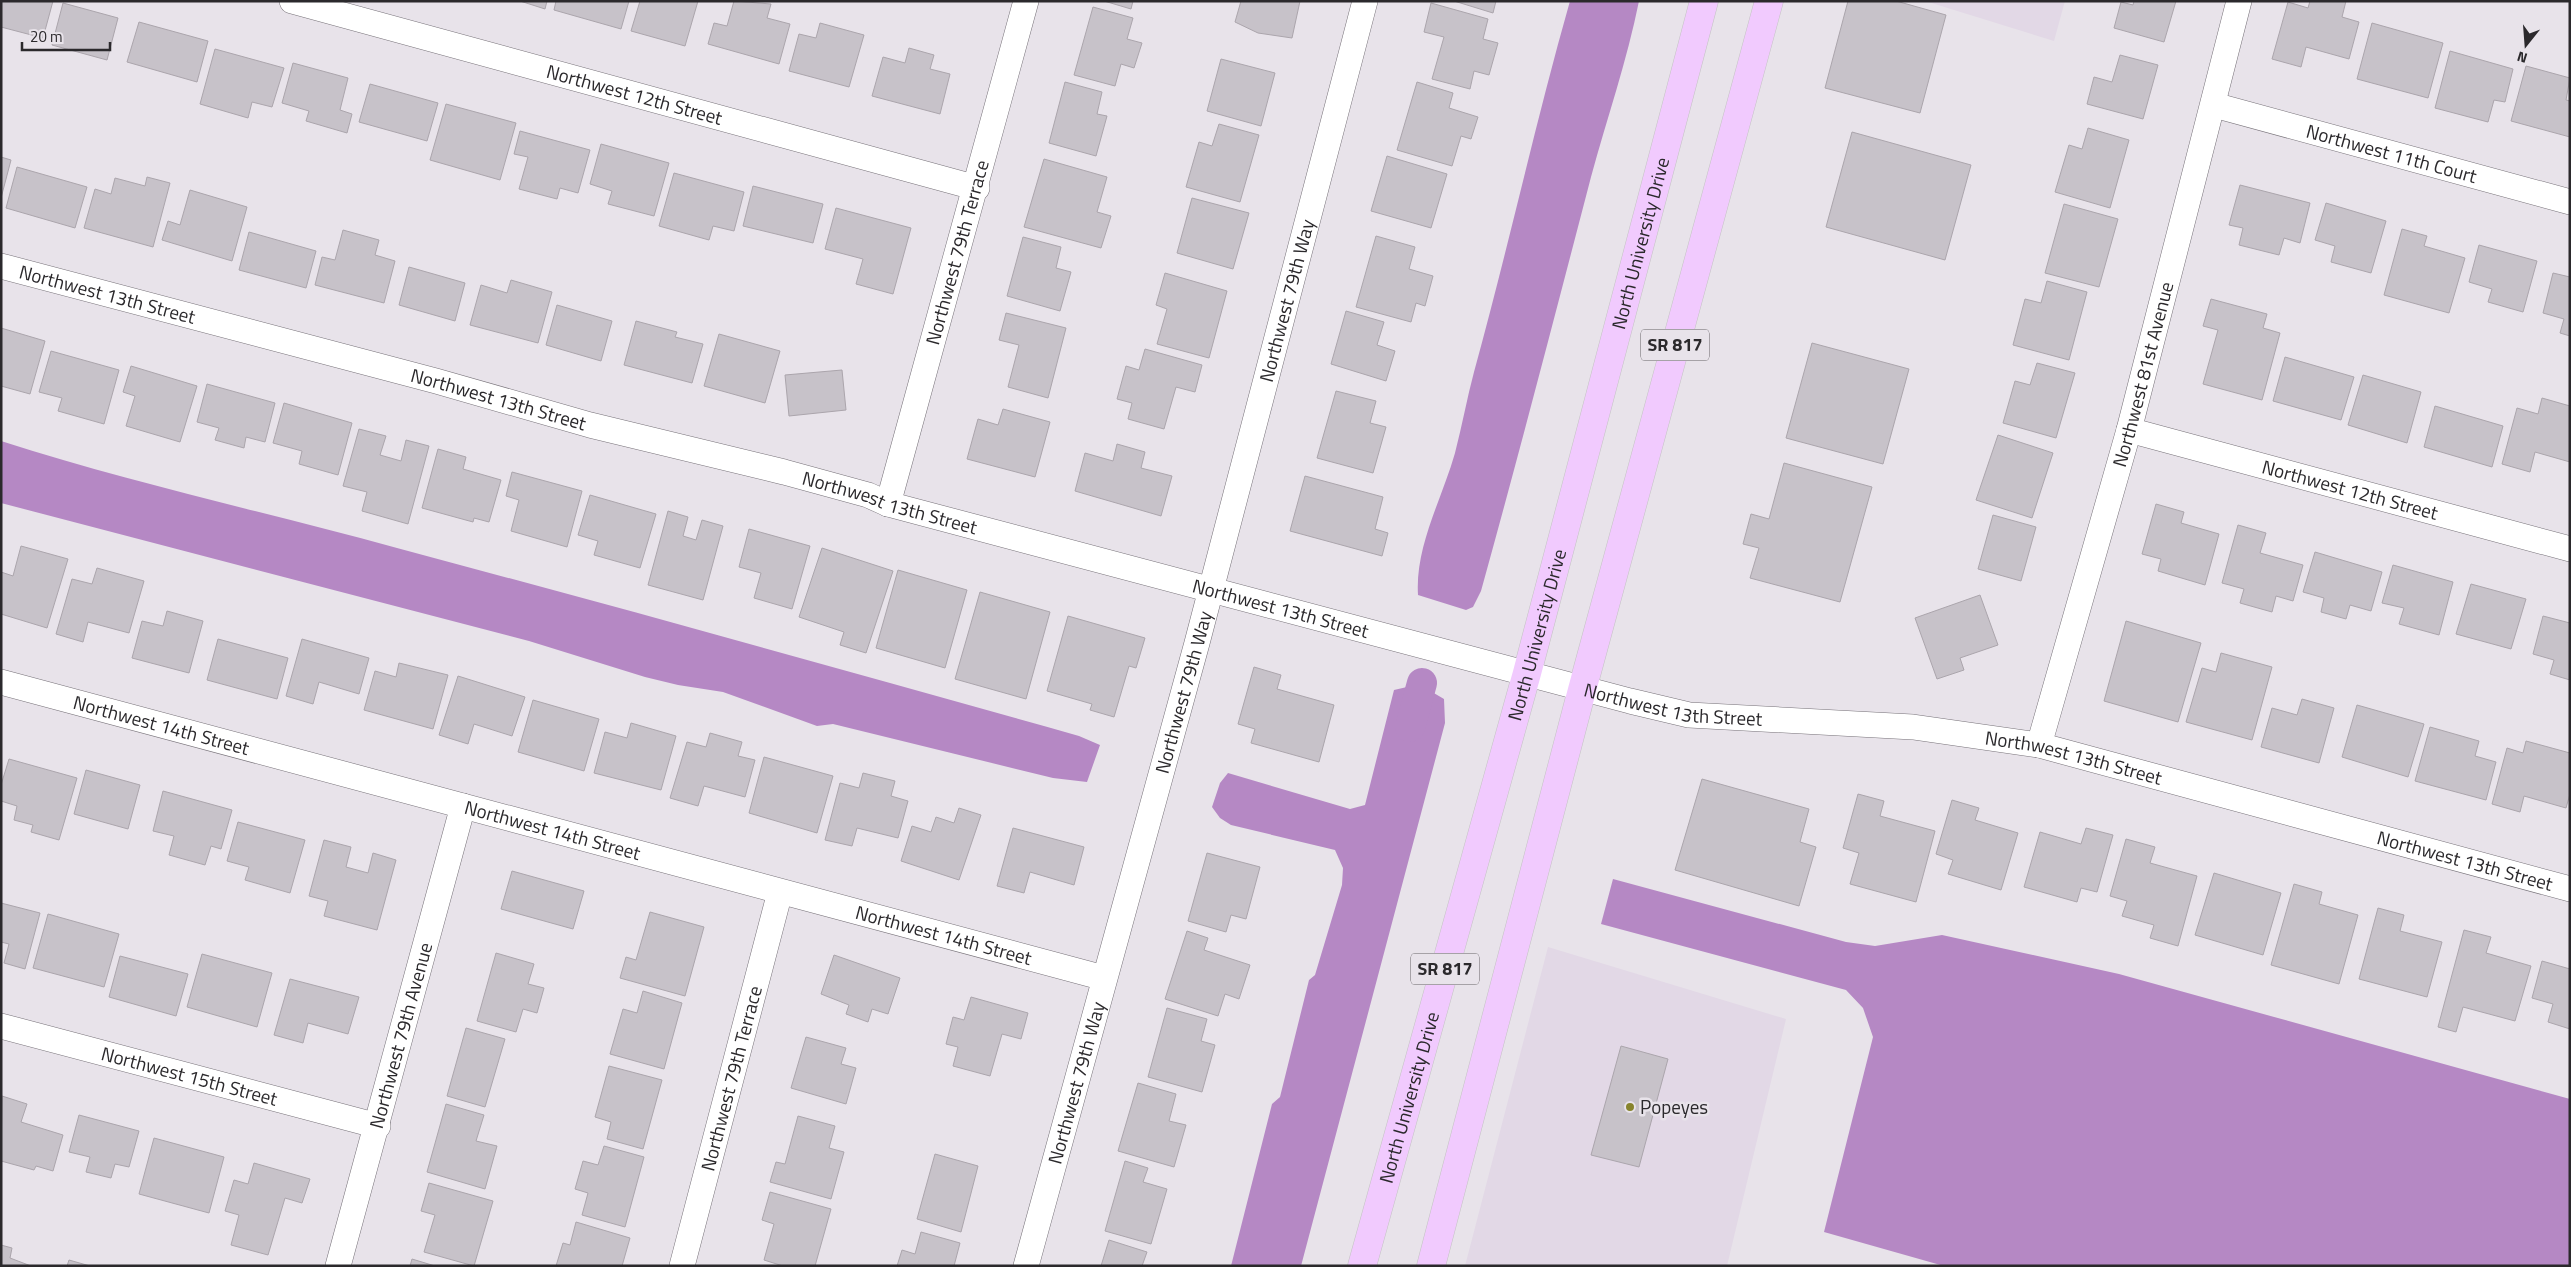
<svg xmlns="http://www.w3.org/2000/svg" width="2571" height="1267" font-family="'Titillium Web',sans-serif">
<rect width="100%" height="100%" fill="#e8e3ea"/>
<path fill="#e2d8e6" d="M1925,1h140l-11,40z
M1548,947l238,72 -59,247h-262z"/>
<path fill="#b588c4" d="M1570,1h69c-12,60 -32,117 -48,176 -36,138 -72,277 -110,414l-8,16 -7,3 -48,-15c-3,-49 24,-96 37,-142 7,-27 12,-55 19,-81 34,-123 61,-248 96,-371z
M1,441c131,42 264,71 396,107 228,61 455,124 682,188l21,9 -13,37 -34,-4 -220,-54 -16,2 -94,-34 -45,-7 -33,-8 -116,-36 -528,-138z
M1407,687l20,2 17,10 1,24 -144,543h-70l41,-162 8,-7 29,-117 6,-5 27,-90 1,-17 -8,-18 -104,-25 -11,-7 -8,-11 8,-24 8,-10 122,36 15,-4 29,-115z
M1613,879l233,63 29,4 67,-11 177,39 451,125v167h-626l-120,-34 49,-195 -10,-29 -17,-18 -245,-66z"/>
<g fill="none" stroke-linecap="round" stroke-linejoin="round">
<path stroke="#b588c4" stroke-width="30" d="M1410,727l12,-44"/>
</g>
<path fill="#c7c2c9" stroke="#aba5ac" d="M1,1h52l-10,37 -42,-11z
M520,1h27l-2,8z
M556,1h73l-8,28 -67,-19z
M640,1h58l-13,45 -54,-15z
M734,1l37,3 -4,14 23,6 -11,40 -71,-20 6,-21 13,3z
M1104,1h29l-2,8z
M1241,1h59l-8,37 -34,-5 -23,-11z
M1454,1h42l-3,12z
M1848,1h48l50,14 -26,98 -95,-25z
M2134,1h42l-12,41 -50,-14 7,-26 12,3z
M2310,1h36l-4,16 17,5 -10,37 -43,-12 -5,20 -29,-8 16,-57 20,6z
M63,3l55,15 -11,42 -55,-15z
M1431,3l57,16 -5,20 15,4 -9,32 -15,-4 -4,18 -38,-10 12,-42 -20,-5z
M1093,7l40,11 -6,21 15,4 -8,25 -13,-4 -6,22 -41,-11z
M139,22l69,19 -11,41 -70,-20z
M820,23l44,12 -15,52 -60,-16 10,-37 17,4z
M2372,23l71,20 -15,55 -71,-19z
M909,48l25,7 -4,14 20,5 -10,40 -68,-18 11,-39 22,6z
M215,49l69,19 -12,39 -20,-5 -4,16 -48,-14z
M2450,51l63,18 -8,33 -11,-2 -6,22 -53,-14z
M2120,55l38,10 -15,54 -56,-15 7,-27 18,5z
M1221,59l54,14 -14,53 -54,-15z
M293,63l55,15 -8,32 12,4 -5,19 -41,-12 3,-10 -27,-8z
M2526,66l44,12 -4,22 4,1v36l-59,-16z
M1065,82l37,10 -5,22 10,2 -11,40 -47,-13z
M1417,82l36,11 -4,15 29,9 -7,22 -10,-3 -9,30 -55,-16z
M370,84l68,19 -11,38 -68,-19z
M446,104l70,19 -16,57 -70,-20z
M1219,124l40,11 -19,67 -54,-15 13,-45 13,4z
M2088,128l41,12 -19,68 -55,-16 14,-47 13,4z
M520,131l70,19 -12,43 -18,-5 -3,11 -38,-10 9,-32 -14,-3z
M1852,132l119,33 -26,95 -119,-33z
M601,144l68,19 -15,53 -46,-12 4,-13 -22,-7z
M1387,156l60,18 -16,54 -60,-17z
M1,157l10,3 -10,38z
M1044,159l63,18 -10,35 14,4 -10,32 -77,-21z
M17,167l70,20 -12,41 -69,-20z
M674,173l70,19 -10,39 -21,-5 -4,14 -50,-14z
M147,177l23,6 -17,64 -69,-19 11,-39 16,5 4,-16 30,8z
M2240,185l70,18 -10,40 -16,-5 -5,17 -40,-10 4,-17 -14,-3z
M753,186l70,18 -10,39 -70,-17z
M190,190l57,17 -15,54 -70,-21 6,-19 12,4z
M1192,198l57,15 -16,56 -56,-16z
M2326,203l60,18 -15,52 -40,-11 4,-16 -20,-6z
M2064,204l54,15 -19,68 -54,-14z
M836,208l75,20 -18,66 -37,-10 7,-25 -38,-10z
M2402,229l25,7 -3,10 41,12 -16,55 -65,-18z
M343,230l36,10 -4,15 20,6 -11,42 -69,-18 7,-28 13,3z
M249,232l67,19 -10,37 -67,-18z
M1376,236l39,11 -6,22 24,7 -8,30 -9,-3 -5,19 -55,-15z
M1023,237l38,10 -5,21 15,4 -11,39 -53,-15z
M2479,245l58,16 -14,51 -35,-10 4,-13 -23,-7z
M409,267l56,16 -10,38 -56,-16z
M1165,273l62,18 -18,67 -52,-14 10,-35 -11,-4z
M2553,273l17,4v59l-10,-3 4,-14 -21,-6z
M511,280l41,12 -14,51 -68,-18 11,-40 26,8z
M2047,281l40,11 -18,68 -56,-15 12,-46 16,4z
M2211,299l56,15 -4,14 17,5 -18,67 -59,-16 15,-54 -15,-4z
M557,305l55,16 -11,40 -55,-16z
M1346,311l38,11 -7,23 18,6 -9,30 -55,-17z
M1006,313l60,15 -18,70 -40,-11 11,-42 -20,-5z
M636,321l41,11 -2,5 28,7 -11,39 -68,-18z
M1,328l44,13 -15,53 -29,-8z
M719,334l61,17 -15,52 -61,-17z
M1812,343l97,26 -26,95 -97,-26z
M1145,349l57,16 -7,27 -19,-5 -12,42 -36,-10 4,-16 -15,-4 9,-33 13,4z
M51,351l68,19 -15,54 -46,-13 4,-13 -23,-6z
M2285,357l69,20 -13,43 -68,-19z
M2037,363l38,10 -19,65 -53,-15 12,-42 15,4z
M131,366l66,20 -17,56 -54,-16 9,-30 -12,-4z
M842,370l4,40 -57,6 -4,-41z
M2363,375l58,17 -14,51 -59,-18z
M207,384l68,19 -10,39 -19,-5 -2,11 -29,-8 4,-12 -22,-6z
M1336,391l40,10 -6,22 16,4 -13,46 -56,-15z
M2542,398l28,8v56l-35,-10 -5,20 -28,-8 15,-56 21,6z
M284,403l68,20 -14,52 -39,-11 3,-13 -29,-8z
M2435,406l68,20 -11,41 -68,-20z
M1003,409l47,13 -15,55 -68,-18 11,-40 20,6z
M359,429l27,7 -6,19 21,6 5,-21 23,6 -21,78 -46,-13 5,-19 -24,-6z
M1998,435l55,18 -21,65 -56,-18z
M1117,444l28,8 -4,16 31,8 -11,40 -86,-25 10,-38 28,8z
M438,449l28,8 -3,12 38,11 -12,42 -15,-4 -1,4 -51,-14z
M1784,463l88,24 -32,115 -90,-24 9,-30 -16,-4 8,-30 18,5z
M512,472l70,19 -15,56 -56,-16 8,-31 -13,-4z
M1305,476l78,21 -8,32 13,4 -6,23 -92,-25z
M590,495l66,19 -16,54 -46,-13 4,-14 -20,-6z
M2156,504l28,8 -3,11 38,11 -14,51 -47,-14 3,-12 -19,-5z
M668,511l20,6 -5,19 13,4 6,-20 21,6 -20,74 -55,-15z
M1993,515l43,12 -15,54 -43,-12z
M2238,525l28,8 -6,20 43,12 -10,36 -17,-5 -4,16 -32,-9 4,-14 -22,-6z
M749,529l61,17 -18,63 -38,-11 7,-25 -22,-6z
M21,546l47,13 -21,69 -46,-14v-42l12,4z
M822,548l71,23 -27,82 -26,-8 4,-13 -45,-15z
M2315,552l67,20 -11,39 -21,-6 -4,14 -25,-7 3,-14 -21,-6z
M2393,565l60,17 -14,53 -40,-11 5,-16 -22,-5z
M97,568l47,13 -15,52 -41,-11 -5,20 -27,-8 16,-55 20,5z
M898,570l69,20 -22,78 -69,-20z
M2471,584l55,15 -15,50 -55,-15z
M980,592l70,20 -24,87 -71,-20z
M1980,595l18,50 -38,13 4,12 -27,9 -22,-61z
M167,611l36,10 -14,52 -57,-15 10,-37 21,5z
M1068,616l77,22 -9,30 -7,-2 -15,51 -24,-7 2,-6 -45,-13z
M2543,616l27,7v57l-20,-6 4,-14 -21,-6z
M2126,621l75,22 -23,79 -74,-21z
M218,639l70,19 -11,41 -70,-19z
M302,639l67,19 -10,36 -40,-12 -6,22 -27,-8z
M2221,653l51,14 -20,73 -66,-18 16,-54 14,4z
M399,663l49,12 -15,54 -69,-19 11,-39 21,6z
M1254,667l27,8 -4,14 57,16 -15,57 -68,-19 4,-14 -17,-5z
M458,676l67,21 -13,39 -38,-12 -6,20 -29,-9z
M2302,699l32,9 -15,55 -58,-16 11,-39 25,7z
M533,700l66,19 -15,52 -66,-19z
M2357,705l67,19 -16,53 -66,-20z
M631,723l45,13 -15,54 -67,-17 11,-41 22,6z
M2430,727l49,14 -4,15 21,6 -10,38 -71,-19z
M710,733l32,9 -4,14 17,4 -10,37 -41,-11 -6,20 -28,-8 17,-56 19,5z
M2526,741l44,12v41l-4,14 -42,-12 -4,16 -28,-8 15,-56 16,5z
M764,757l69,19 -16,57 -68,-20z
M9,759l68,19 -18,62 -28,-8 2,-7 -19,-5 3,-14 -16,-5v-16z
M86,770l54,15 -12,44 -54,-15z
M863,773l32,8 -4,15 17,5 -10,37 -41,-10 -5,18 -27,-6 15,-57 19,5z
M1702,779l107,30 -9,33 16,5 -17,59 -124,-36z
M163,791l69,19 -11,39 -10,-3 -6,19 -36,-10 5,-19 -21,-5z
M1858,794l26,7 -4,15 55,15 -19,71 -66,-18 9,-31 -16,-5z
M1952,800l27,8 -4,12 43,13 -17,57 -53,-16 5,-14 -17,-6z
M959,808l22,7 -22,65 -58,-19 11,-35 19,6 5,-15 18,6z
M238,822l67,18 -15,53 -45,-13 4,-13 -22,-6z
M1013,828l71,19 -10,38 -44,-13 -6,21 -27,-7z
M2086,828l27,7 -16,57 -16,-4 -4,14 -53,-15 16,-55 41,12z
M2126,839l29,8 -5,16 47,13 -19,70 -28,-8 4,-13 -32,-9 5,-15 -17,-5z
M324,840l27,7 -5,20 22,6 5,-20 23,7 -19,70 -53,-14 4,-15 -19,-5z
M1207,853l53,14 -14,52 -15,-4 -5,17 -38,-11z
M512,871l72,20 -11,38 -72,-20z
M2214,873l67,20 -18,62 -68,-20z
M2294,884l28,8 -3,12 39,11 -19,69 -68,-19z
M1,903l39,10 -15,56 -21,-6 5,-19 -8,-2z
M2378,908l26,7 -4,16 42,11 -15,55 -68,-18z
M650,912l54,15 -19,69 -65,-18 6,-21 10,3z
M48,914l71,20 -15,53 -71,-19z
M2464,930l27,7 -5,16 45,13 -16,55 -52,-14 -7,25 -18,-5z
M1187,931l21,7 -4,12 46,15 -11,34 -14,-5 -7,22 -53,-17z
M496,953l38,11 -6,20 16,4 -7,25 -14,-4 -7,23 -39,-11z
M202,954l70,19 -15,54 -70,-20z
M834,955l66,23 -12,36 -16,-5 -4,13 -22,-8 3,-9 -28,-11z
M120,956l68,18 -12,42 -67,-19z
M2542,961l28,8v60l-22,-7 5,-18 -21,-6z
M290,979l69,18 -11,37 -40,-11 -5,20 -29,-8z
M643,991l39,12 -18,66 -54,-15 13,-45 14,4z
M971,997l57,16 -7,26 -19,-5 -12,42 -37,-10 5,-19 -12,-3 7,-27 11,3z
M1167,1008l40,11 -6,22 14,4 -13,47 -54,-15z
M466,1028l39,11 -20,68 -38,-11z
M806,1037l40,11 -5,16 15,4 -10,36 -55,-16z
M1621,1046l47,13 -29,108 -48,-12z
M609,1066l53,14 -19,69 -36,-10 4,-17 -16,-5z
M1138,1083l38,11 -7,27 17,4 -12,42 -56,-16z
M2,1096l25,8 -6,18 42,13 -10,36 -17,-5 -2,4 -33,-9z
M446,1104l38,11 -8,26 21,5 -12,43 -58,-17z
M79,1115l60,16 -10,36 -14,-3 -4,14 -25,-6 4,-15 -21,-5z
M798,1116l37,10 -6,22 15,4 -13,47 -61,-17 6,-20 9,2z
M154,1138l70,19 -15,56 -70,-19z
M604,1146l40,11 -19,70 -43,-12 6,-22 -13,-4 8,-28 15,4z
M935,1154l43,12 -17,66 -44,-13z
M1125,1161l23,7 -5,14 24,7 -16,55 -46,-13z
M254,1163l56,16 -8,24 -17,-5 -17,57 -37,-10 8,-30 -14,-4 9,-31 14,4z
M429,1183l64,18 -19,65 -50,-14 11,-37 -14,-4z
M770,1192l61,17 -16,57h-32l-19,-6 10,-36 -12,-4z
M576,1222l54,16 -8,28h-66l7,-23 7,2z
M921,1232l39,11 -6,23h-57l5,-16 13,4z
M1109,1240l38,12 -5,14h-41z
M1,1245l11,3 -2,10 21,8h-30z
M412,1259l23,7h-25z
M69,1260l21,6h-23z"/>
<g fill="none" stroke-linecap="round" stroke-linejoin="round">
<g stroke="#777279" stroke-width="26">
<g id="minor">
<path id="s1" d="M292,1l685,187"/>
<path id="s2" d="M2214,105l356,97"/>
<path id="s3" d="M1,266l435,115 154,44 194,47 84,23 20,9 742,197 59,14 224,12 126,18 531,144"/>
<path id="s4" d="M2129,430l441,119"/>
<path id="s5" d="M888,504l138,-503"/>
<path id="s6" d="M1,682l1103,296"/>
<path id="s7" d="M2039,745l90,-315 110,-429"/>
<path id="s8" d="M1,1026l377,100"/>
<path id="s9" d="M338,1266l125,-460"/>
<path id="s10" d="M682,1266l98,-374"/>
<path id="s11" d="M1026,1266l171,-623 168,-642"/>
</g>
</g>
<g stroke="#c4c3c4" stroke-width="29">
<g id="primary">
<path id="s12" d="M1362,1266l165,-593 177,-672"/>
<path d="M1431,1266l151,-576 187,-689"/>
</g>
</g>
<use href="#minor" stroke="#fff" stroke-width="25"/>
<use href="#primary" stroke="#f1cafe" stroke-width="28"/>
</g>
<circle fill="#87842d" stroke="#e8e3ea" stroke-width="2" cx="1630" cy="1107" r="5"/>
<g text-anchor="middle" stroke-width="5" stroke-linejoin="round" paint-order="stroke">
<g fill="#e8e3ea" stroke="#646165" stroke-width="1">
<rect x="1641" y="329.5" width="68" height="31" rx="4"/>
<rect x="1411" y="953.5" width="68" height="31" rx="4"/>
</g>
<g font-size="18" font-weight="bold" fill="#2b292c">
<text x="1675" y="351">SR 817</text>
<text x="1445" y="975">SR 817</text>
</g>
<g font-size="19" fill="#2b292c" stroke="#e8e3ea">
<text dy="7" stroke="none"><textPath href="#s1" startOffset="355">Northwest 12th Street</textPath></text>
<text dy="7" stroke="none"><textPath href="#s2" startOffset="184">Northwest 11th Court</textPath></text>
<text dy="7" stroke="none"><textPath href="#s12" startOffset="1060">North University Drive</textPath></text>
<text dy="7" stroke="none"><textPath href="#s5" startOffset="261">Northwest 79th Terrace</textPath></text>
<text dy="7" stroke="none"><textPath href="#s3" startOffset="110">Northwest 13th Street</textPath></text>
<text dy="7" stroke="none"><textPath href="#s11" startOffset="1000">Northwest 79th Way</textPath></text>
<text dy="7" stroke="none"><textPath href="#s7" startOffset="385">Northwest 81st Avenue</textPath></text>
<text dy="7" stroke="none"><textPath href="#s3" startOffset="515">Northwest 13th Street</textPath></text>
<text dy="7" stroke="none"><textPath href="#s4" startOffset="229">Northwest 12th Street</textPath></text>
<text dy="7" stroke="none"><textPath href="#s3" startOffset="920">Northwest 13th Street</textPath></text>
<text dy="7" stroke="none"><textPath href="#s3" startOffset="1325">Northwest 13th Street</textPath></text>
<text dy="7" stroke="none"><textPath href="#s12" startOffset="655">North University Drive</textPath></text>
<text dy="7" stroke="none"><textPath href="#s11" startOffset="595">Northwest 79th Way</textPath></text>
<text dy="7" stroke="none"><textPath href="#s3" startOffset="1730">Northwest 13th Street</textPath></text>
<text dy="7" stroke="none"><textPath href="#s6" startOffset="166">Northwest 14th Street</textPath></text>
<text dy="7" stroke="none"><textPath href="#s3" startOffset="2135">Northwest 13th Street</textPath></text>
<text dy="7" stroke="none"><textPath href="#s6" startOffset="571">Northwest 14th Street</textPath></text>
<text dy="7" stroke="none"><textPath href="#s3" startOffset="2540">Northwest 13th Street</textPath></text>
<text dy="7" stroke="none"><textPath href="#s6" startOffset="976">Northwest 14th Street</textPath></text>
<text dy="7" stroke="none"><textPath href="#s9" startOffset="239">Northwest 79th Avenue</textPath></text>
<text dy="7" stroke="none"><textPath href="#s8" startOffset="195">Northwest 15th Street</textPath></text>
<text dy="7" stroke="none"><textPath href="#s10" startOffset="194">Northwest 79th Terrace</textPath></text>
<text dy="7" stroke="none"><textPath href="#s11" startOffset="190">Northwest 79th Way</textPath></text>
<text dy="7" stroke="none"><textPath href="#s12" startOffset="175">North University Drive</textPath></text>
</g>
<g font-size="19" fill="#2b292c" stroke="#e8e3ea" text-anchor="start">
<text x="1640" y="1114">Popeyes</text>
</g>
</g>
<rect width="2571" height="1267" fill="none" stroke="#2b292c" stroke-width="5"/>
<g transform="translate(2526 45) rotate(197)" stroke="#e8e3ea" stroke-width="4" paint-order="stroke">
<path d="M0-4L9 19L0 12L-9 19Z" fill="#2b292c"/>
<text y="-8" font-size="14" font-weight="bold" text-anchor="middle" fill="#2b292c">N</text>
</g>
<path d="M22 42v8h88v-8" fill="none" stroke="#2b292c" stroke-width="2.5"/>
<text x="30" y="42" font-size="15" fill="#2b292c" stroke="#e8e3ea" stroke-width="4" paint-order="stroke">20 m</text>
</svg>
